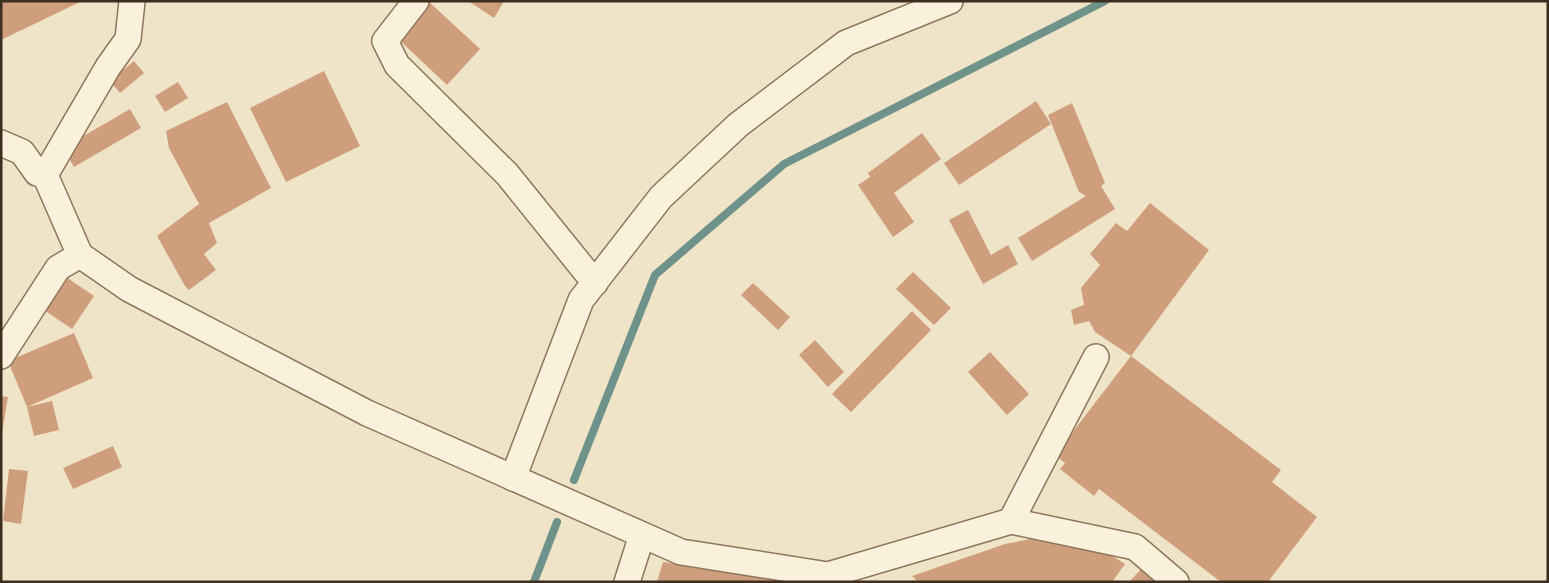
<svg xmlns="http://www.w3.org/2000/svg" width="1549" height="583" viewBox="0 0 1549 583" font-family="'Zilla Slab',serif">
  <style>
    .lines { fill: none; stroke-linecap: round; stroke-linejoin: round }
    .stream { stroke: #6f938a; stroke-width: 8 }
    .building { fill: #cf9f7d }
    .street-casing { stroke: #8d765c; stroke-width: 28 }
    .street { stroke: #faf1dc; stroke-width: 25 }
  </style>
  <rect width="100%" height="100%" fill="#f0e4c8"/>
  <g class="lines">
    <g class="stream">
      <polyline points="574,480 655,275 784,164 1105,1"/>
      <polyline points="534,582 557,522"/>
    </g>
  </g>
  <g class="building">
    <polygon points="1,1 82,1 1,40"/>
    <polygon points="428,1 480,49 447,85 396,37"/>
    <polygon points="468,1 504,1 494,18"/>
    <polygon points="134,61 144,73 120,93 110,81"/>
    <polygon points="324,71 360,146 286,182 250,108"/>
    <polygon points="178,82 188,98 165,112 155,96"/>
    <polygon points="1036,101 1051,124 959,185 944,163"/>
    <polygon points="227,102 271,188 209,223 217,243 204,254 216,270 189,290 185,286 157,236 199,204 169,148 166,131"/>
    <polygon points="1072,103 1105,183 1101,186 1115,209 1032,261 1018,238 1086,196 1079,192 1048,115"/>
    <polygon points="130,109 141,128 74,167 63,148"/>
    <polygon points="922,133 941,159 894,193 914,222 893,237 858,185 870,177 868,173"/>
    <polygon points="1150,203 1209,250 1131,356 1281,470 1272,482 1317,517 1268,582 1221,582 1099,489 1094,496 1060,469 1065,463 1055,455 1131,356 1095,332 1089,321 1074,325 1071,310 1084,305 1081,288 1100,265 1090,254 1116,223 1127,231"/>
    <polygon points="968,210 991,255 1008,245 1018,264 983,284 949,220"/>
    <polygon points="913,272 951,308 934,325 896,289"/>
    <polygon points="66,277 94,296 72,329 44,310"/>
    <polygon points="753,283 790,317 778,330 741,295"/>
    <polygon points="912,311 931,330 851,412 832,394"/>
    <polygon points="74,333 93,378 27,407 52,401 59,430 34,436 27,407 8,361"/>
    <polygon points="815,340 844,372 828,387 799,355"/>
    <polygon points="990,352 1029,394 1007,415 968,372"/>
    <polygon points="1,396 8,397 2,433 1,433"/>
    <polygon points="113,446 122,467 73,489 63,468"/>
    <polygon points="9,469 28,471 21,524 3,521"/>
    <polygon points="1050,535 1085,539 1125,564 1112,582 918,582 912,576 1005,544"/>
    <polygon points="663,562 791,581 791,582 657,582"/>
    <polygon points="1142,568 1159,582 1129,582"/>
  </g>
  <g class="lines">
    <g class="street-casing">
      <g id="street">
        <polyline points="416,1 385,41 397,65 507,174 595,283"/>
        <polyline points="1,143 22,152 37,173 45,175 80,255 129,289 367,413 681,552 828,575 1011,521 1135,547 1176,582"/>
        <polyline points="45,175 108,67 128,39 132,1"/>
        <polyline points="1,356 58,268 80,255"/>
        <polyline points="513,478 581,300 661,197 738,125 846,43 950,1"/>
        <polyline points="1011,521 1096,357"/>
        <polyline points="627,582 642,535"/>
      </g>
    </g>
    <use href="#street" class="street"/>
  </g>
  <rect width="1549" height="583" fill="none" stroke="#3d2e20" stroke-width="5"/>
</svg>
